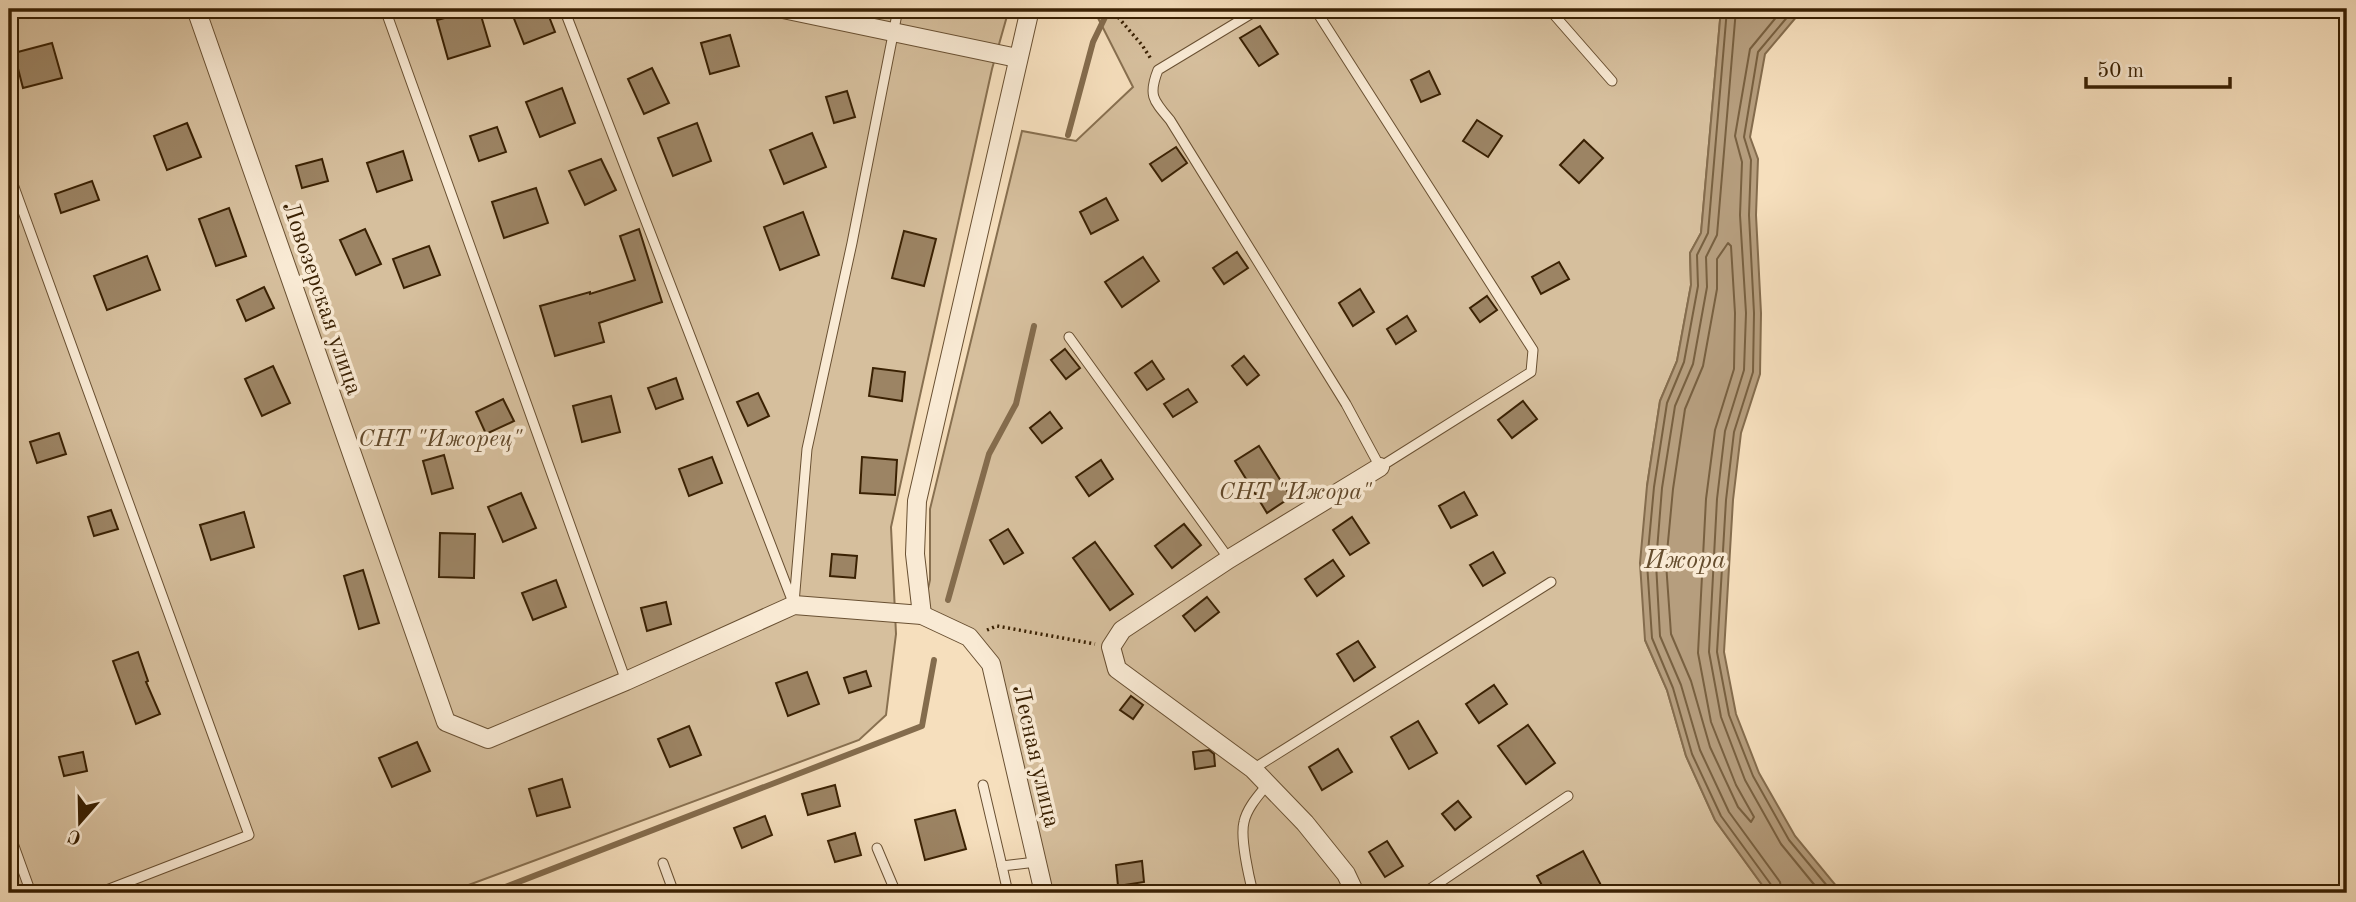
<svg xmlns="http://www.w3.org/2000/svg" width="2356" height="902" viewBox="0 0 2356 902" font-family="'Old Standard TT',serif">
  <style>
    .green { fill: #d6bf9d; stroke: #887050; stroke-width: 2 }
    .water { fill: #b69e7e; stroke: #846c4d; stroke-width: 2 }
    .lines { fill: none; stroke-linecap: round; stroke-linejoin: round }
    .shore { stroke: #786040; stroke-width: 2 }
    .stream { stroke: #846c4d; stroke-width: 6 }
    .building { fill: #9c8464; stroke: #3a2103; stroke-width: 2 }
    .lane-casing { stroke: #695032; stroke-width: 11 }
    .street-casing { stroke: #695032; stroke-width: 20 }
    .path { stroke: #3a2103; stroke-width: 3.5; stroke-dasharray: 2 3.5; stroke-linecap: butt }
    .lane { stroke: #f9ead4; stroke-width: 9 }
    .street { stroke: #f9ead4; stroke-width: 18 }
    .labels { text-anchor: middle; stroke-width: 7; stroke-linejoin: round; paint-order: stroke }
    .street-label { font-size: 24px; fill: #3a2103; stroke: #f9ead4 }
    .park-label { font-size: 24px; font-style: italic; fill: #61482a; stroke: #f9ead4 }
    .water-label { font-size: 26px; font-style: italic; fill: #654d2e; stroke: #f9ead4 }
  </style>
  <rect width="100%" height="100%" fill="#f6dfbd"/>
  <filter id="stains"><feTurbulence type="fractalNoise" baseFrequency=".00286" numOctaves="4"/><feColorMatrix values="0 0 0 0 .2 0 0 0 0 .09 0 0 0 0 .02 0 0 0 .5 -.17"/></filter>
  <radialGradient id="worn" r=".72"><stop offset=".6" stop-color="#630" stop-opacity="0"/><stop offset="1" stop-color="#630" stop-opacity=".3"/></radialGradient>
  <g class="green">
    <polygon points="9,9 1009,9 992,69 891,527 896,634 886,715 859,740 447,893 9,893"/>
    <polygon points="1102,9 1721,9 1701,233 1690,253 1691,285 1677,361 1660,401 1647,486 1645,640 1667,690 1686,756 1715,820 1768,893 1044,893 991,664 969,637 922,615 930,580 930,509 1022,131 1076,141 1133,87 1097,16"/>
  </g>
  <polygon class="water" points="1721,9 1803,9 1765,54 1750,137 1758,159 1756,215 1761,313 1760,374 1741,433 1733,500 1724,652 1736,714 1759,773 1795,836 1842,893 1768,893 1715,820 1686,756 1667,690 1645,640 1640,563 1647,486 1660,401 1677,361 1691,285 1690,253 1701,233"/>
  <g class="lines">
    <g class="shore">
      <polyline points="1727,9 1708,233 1697,255 1698,286 1684,362 1667,403 1654,487 1647,563 1652,638 1673,688 1692,754 1721,816 1772,886 1774,893"/>
      <polyline points="1736,9 1717,235 1706,257 1707,287 1693,364 1675,406 1662,488 1656,563 1660,636 1681,685 1700,750 1729,812 1780,882 1782,893"/>
      <polyline points="1783,9 1750,49 1735,136 1742,162 1740,215 1746,313 1744,370 1725,431 1717,499 1709,652 1721,717 1745,780 1781,844 1821,893"/>
      <polyline points="1794,9 1758,52 1744,137 1751,160 1749,215 1754,313 1753,372 1734,432 1726,500 1717,652 1729,715 1753,776 1789,840 1833,893"/>
      <polygon points="1728,243 1731,246 1735,313 1734,369 1715,430 1706,499 1698,653 1711,722 1736,785 1754,817 1751,822 1738,807 1710,747 1691,681 1671,634 1666,563 1673,489 1685,409 1703,366 1717,289 1717,259"/>
    </g>
    <g class="stream">
      <polyline points="1068,135 1093,42 1109,9"/>
      <polyline points="948,600 989,454 1016,404 1034,326"/>
      <polyline points="490,893 922,726 934,660"/>
    </g>
  </g>
  <g class="building">
    <polygon points="479,9 490,46 448,59 437,20"/>
    <polygon points="532,9 546,9 555,32 524,44 513,16"/>
    <polygon points="1260,26 1278,54 1259,66 1240,38"/>
    <polygon points="730,35 739,66 710,74 701,43"/>
    <polygon points="52,43 62,78 23,88 14,53"/>
    <polygon points="652,68 669,103 644,114 628,79"/>
    <polygon points="1429,71 1440,94 1421,102 1411,80"/>
    <polygon points="562,88 575,123 540,137 526,102"/>
    <polygon points="847,91 855,117 834,123 826,97"/>
    <polygon points="1477,120 1502,136 1488,157 1463,141"/>
    <polygon points="187,123 201,157 167,170 154,136"/>
    <polygon points="697,123 711,161 673,176 658,138"/>
    <polygon points="497,127 506,152 479,161 470,136"/>
    <polygon points="812,133 826,167 784,184 770,150"/>
    <polygon points="1584,140 1603,158 1579,183 1560,165"/>
    <polygon points="1176,147 1187,163 1162,181 1150,164"/>
    <polygon points="403,151 412,180 377,192 367,163"/>
    <polygon points="322,159 328,181 302,188 296,166"/>
    <polygon points="601,159 616,190 585,205 569,171"/>
    <polygon points="92,181 99,200 61,213 55,194"/>
    <polygon points="536,188 548,223 504,238 492,202"/>
    <polygon points="1106,198 1118,220 1091,234 1080,212"/>
    <polygon points="229,208 246,256 216,266 199,219"/>
    <polygon points="803,212 819,255 780,270 764,227"/>
    <polygon points="365,229 381,264 356,275 340,240"/>
    <polygon points="639,229 662,302 599,323 604,342 555,356 540,306 590,292 590,294 635,280 620,236"/>
    <polygon points="904,231 936,239 924,286 892,278"/>
    <polygon points="429,246 440,275 404,288 393,259"/>
    <polygon points="1237,252 1248,268 1224,284 1213,268"/>
    <polygon points="147,256 160,290 107,310 94,276"/>
    <polygon points="1143,257 1159,281 1122,307 1105,282"/>
    <polygon points="1559,262 1569,279 1541,294 1532,277"/>
    <polygon points="264,287 274,308 246,321 237,300"/>
    <polygon points="1360,289 1374,312 1353,326 1339,303"/>
    <polygon points="1487,296 1497,310 1480,322 1470,308"/>
    <polygon points="1407,316 1416,331 1396,344 1387,329"/>
    <polygon points="1065,349 1080,368 1066,379 1051,360"/>
    <polygon points="1244,356 1259,375 1247,385 1232,366"/>
    <polygon points="1152,361 1164,379 1147,390 1135,373"/>
    <polygon points="273,366 290,403 262,416 245,379"/>
    <polygon points="873,368 905,372 902,401 869,396"/>
    <polygon points="676,378 683,399 656,409 648,388"/>
    <polygon points="1188,389 1197,402 1173,417 1164,404"/>
    <polygon points="758,393 769,416 748,426 737,402"/>
    <polygon points="611,396 620,432 582,442 573,406"/>
    <polygon points="503,399 514,421 486,434 476,412"/>
    <polygon points="1523,401 1537,419 1512,438 1498,420"/>
    <polygon points="1050,412 1062,428 1042,443 1030,428"/>
    <polygon points="59,433 66,454 37,463 30,442"/>
    <polygon points="1259,446 1291,497 1267,513 1235,461"/>
    <polygon points="444,455 453,488 432,494 423,461"/>
    <polygon points="712,457 722,483 689,496 679,469"/>
    <polygon points="862,457 897,460 895,495 860,493"/>
    <polygon points="1101,460 1113,479 1089,496 1076,477"/>
    <polygon points="1464,492 1477,515 1451,528 1439,506"/>
    <polygon points="521,493 536,528 503,542 488,507"/>
    <polygon points="111,510 118,529 94,536 88,517"/>
    <polygon points="244,512 254,547 211,560 200,525"/>
    <polygon points="1352,517 1369,543 1350,555 1333,530"/>
    <polygon points="1184,524 1201,545 1172,568 1155,546"/>
    <polygon points="1008,529 1023,553 1004,564 990,540"/>
    <polygon points="440,533 475,534 474,578 439,577"/>
    <polygon points="1095,542 1133,594 1110,610 1073,558"/>
    <polygon points="1493,552 1505,573 1483,586 1470,565"/>
    <polygon points="832,554 857,556 855,578 830,576"/>
    <polygon points="1333,560 1344,576 1317,596 1305,579"/>
    <polygon points="363,570 379,623 359,629 344,576"/>
    <polygon points="556,580 566,607 533,620 522,593"/>
    <polygon points="1207,597 1219,612 1195,631 1183,616"/>
    <polygon points="666,602 671,624 647,631 641,608"/>
    <polygon points="1358,641 1375,667 1354,681 1337,654"/>
    <polygon points="138,652 148,681 146,682 160,714 136,724 113,661"/>
    <polygon points="866,671 871,686 849,693 844,678"/>
    <polygon points="807,672 819,704 788,716 776,683"/>
    <polygon points="1494,685 1507,704 1479,723 1466,704"/>
    <polygon points="1131,696 1143,705 1133,719 1120,710"/>
    <polygon points="1418,721 1437,753 1409,769 1391,737"/>
    <polygon points="1528,725 1555,763 1526,784 1498,746"/>
    <polygon points="689,726 701,755 670,767 658,739"/>
    <polygon points="417,742 430,771 392,787 379,758"/>
    <polygon points="1338,749 1352,772 1322,790 1309,767"/>
    <polygon points="1209,750 1214,754 1215,766 1195,769 1193,752"/>
    <polygon points="83,752 87,771 64,776 59,757"/>
    <polygon points="562,779 570,807 537,816 529,789"/>
    <polygon points="835,785 840,806 808,815 802,794"/>
    <polygon points="1458,801 1471,817 1455,830 1442,814"/>
    <polygon points="955,810 966,849 925,860 915,820"/>
    <polygon points="765,816 772,835 742,848 734,828"/>
    <polygon points="855,833 861,855 835,862 828,841"/>
    <polygon points="1387,841 1403,866 1385,877 1369,852"/>
    <polygon points="1583,851 1603,889 1595,893 1546,893 1537,876"/>
    <polygon points="1142,861 1144,882 1118,886 1116,865"/>
  </g>
  <g class="lines">
    <g class="lane-casing">
      <g id="lane">
        <polyline points="385,9 626,681"/>
        <polyline points="564,9 794,605"/>
        <path d="M1259,9L1158,70C1148,95 1153,100 1170,120L1346,404L1380,467L1531,372L1533,350L1315,9"/>
        <polyline points="1549,9 1612,81"/>
        <polyline points="9,173 249,835 99,893"/>
        <polyline points="1069,337 1229,559"/>
        <polyline points="794,603 807,449 852,243 898,9"/>
        <polyline points="1253,769 1551,582"/>
        <polyline points="983,785 1002,866"/>
        <polyline points="9,832 31,893"/>
        <polyline points="877,848 896,893"/>
        <polyline points="663,863 674,893"/>
        <polyline points="1008,893 1002,866 1036,862"/>
        <path d="M1253,893C1249,877 1240,837 1244,822C1247,808 1258,796 1267,785"/>
        <polyline points="1424,893 1568,796"/>
      </g>
    </g>
    <g class="street-casing">
      <g id="street">
        <polyline points="196,9 446,722 488,739 626,681 794,605 922,615 969,637 991,664 1044,893"/>
        <polyline points="783,9 1017,58"/>
        <polyline points="922,615 915,554 917,501 1030,9"/>
        <polyline points="1355,893 1346,874 1305,823 1253,769 1117,669 1111,647 1122,630 1229,559 1380,467"/>
      </g>
    </g>
    <g class="path">
      <polyline points="1111,9 1142,45 1151,59"/>
      <polyline points="987,630 997,626 1095,644"/>
    </g>
    <use href="#lane" class="lane"/>
    <use href="#street" class="street"/>
  </g>
  <g class="labels">
    <g class="street-label">
      <text transform="translate(323 298) rotate(71)" y="8">Ловозерская улица</text>
      <text transform="translate(1037 756) rotate(77)" y="8">Лесная улица</text>
    </g>
    <g class="park-label">
      <text x="440" y="446">СНТ "Ижорец"</text>
      <text x="1295" y="499">СНТ "Ижора"</text>
    </g>
    <g class="water-label">
      <text x="1685" y="568">Ижора</text>
    </g>
  </g>
  <rect width="2356" height="902" fill="none" stroke="#f6dfbd" stroke-width="35"/>
  <rect x="10" y="10" width="2335" height="881" fill="none" stroke="#3a2103" stroke-width="3.5"/>
  <rect x="18" y="18" width="2321" height="867" fill="none" stroke="#3a2103" stroke-width="2"/>
  <g transform="translate(80 822) rotate(200)" stroke="#f9ead4" stroke-width="5" paint-order="stroke">
  <path d="M0-5L12 26L0 18L-12 26Z" fill="#3a2103"/>
  <text y="-10" font-size="19" font-weight="bold" text-anchor="middle" fill="#3a2103">С</text>
  </g>
  <path d="M2086 77v10h144v-10" fill="none" stroke="#3a2103" stroke-width="3.5"/>
  <text x="2097" y="77" font-size="21" fill="#3a2103" stroke="#f9ead4" stroke-width="5" paint-order="stroke">50 m</text>
  <rect width="100%" height="100%" filter="url(#stains)"/>
  <rect width="100%" height="100%" fill="url(#worn)"/>
</svg>
